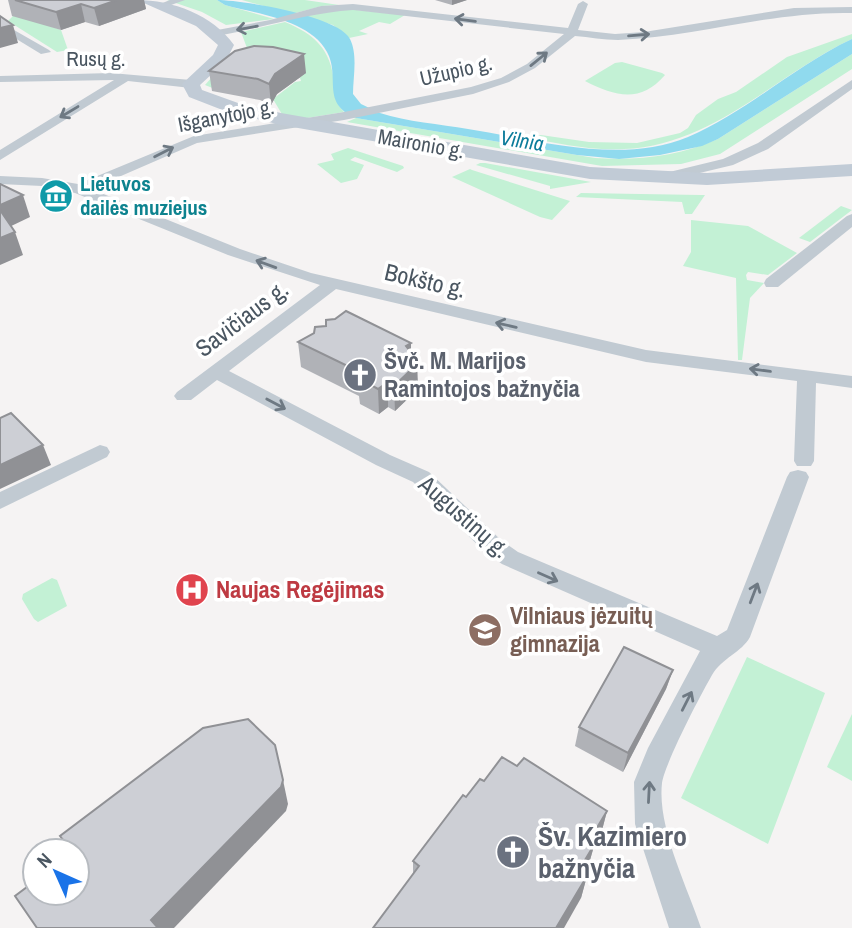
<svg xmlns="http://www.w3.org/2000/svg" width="852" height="928" viewBox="0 0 852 928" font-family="'Archivo Narrow',sans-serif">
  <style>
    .green { fill: #c3f1d5 }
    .water { fill: #90daee }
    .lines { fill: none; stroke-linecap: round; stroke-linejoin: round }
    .street { fill: #c1cad2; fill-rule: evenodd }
    .secondary { fill: #c1cbd6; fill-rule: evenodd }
    .wall { fill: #b0b2b7 }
    .shaded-wall { fill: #909195 }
    .building { fill: #cdcfd5; stroke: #909195; stroke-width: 2 }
    .oneway { stroke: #6e7983 }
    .labels { text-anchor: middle; stroke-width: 7; stroke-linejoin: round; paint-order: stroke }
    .far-street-label { font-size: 21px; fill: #4a5661; stroke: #fff }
    .far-water-label { font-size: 21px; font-style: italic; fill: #0c7c9b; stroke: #fff }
    .far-culture-label { font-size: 21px; font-weight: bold; fill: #0d838f; stroke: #fff; text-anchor: start }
    .street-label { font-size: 24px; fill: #4a5661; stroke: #fff }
    .worship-label { font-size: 24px; font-weight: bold; fill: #5b616d; stroke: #fff; text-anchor: start }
    .health-label { font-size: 24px; font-weight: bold; fill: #be3a42; stroke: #fff; text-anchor: start }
    .education-label { font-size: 24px; font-weight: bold; fill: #785e54; stroke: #fff; text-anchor: start }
    .near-worship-label { font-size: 28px; font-weight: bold; fill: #5b616d; stroke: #fff; text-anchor: start }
  </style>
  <rect width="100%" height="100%" fill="#f5f3f3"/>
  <g class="green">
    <polygon points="167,0 217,0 225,5 274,19 226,25 202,12"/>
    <polygon points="242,0 305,0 339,5 322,6 292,14"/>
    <polygon points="347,9 405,15 390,24 379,22 359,31 368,34 349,38 333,25 302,16"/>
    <polygon points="15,14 61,30 68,50 57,52 8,21"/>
    <path d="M285,22C314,34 331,49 334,82C335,94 335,103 344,112L301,119L283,116L273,99L295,82L301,81L300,78L215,89L205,85L220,68L231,65L247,48L241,32Z"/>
    <path d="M852,34V39C775,75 714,145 624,149C590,151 557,143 524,137L541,135L589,142L637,143L680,133L688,128L696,115L718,99L736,92L787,57Z"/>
    <path d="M852,54V69L720,154L681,164L602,166L347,122L356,118L595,158C637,161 679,156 718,139Z"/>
    <path d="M622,62L662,73L665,75C641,103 616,97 585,81L615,63Z"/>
    <polygon points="348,148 403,166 404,168 397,172 355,157 350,160 364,165 357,179 341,183 317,164 334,160 331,154"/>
    <polygon points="480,163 485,163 591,182 550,189 550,186 476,165"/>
    <polygon points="470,169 472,170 570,201 552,220 540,217 452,177"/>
    <polygon points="581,193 701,195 705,195 692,214 685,214 682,202 576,197"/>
    <polygon points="841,206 852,210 810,242 799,238"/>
    <polygon points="691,220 748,226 797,253 768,275 748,272 746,275 747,280 764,283 750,298 742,360 738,360 736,278 683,266 691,252"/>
    <polygon points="52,578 57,580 67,606 38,622 34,619 22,599 23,594"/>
    <polygon points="747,657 825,693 768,844 681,798"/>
    <polygon points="852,714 852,781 827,767"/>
  </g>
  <path class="water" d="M217,0C242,0 339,16 350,39C358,55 353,77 353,94L361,104L380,113C407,122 440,124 468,129C538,140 620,165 688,137C747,112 794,66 852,39V54L718,139L702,146L660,155L619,159L577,155L356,118C320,103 341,78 327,52C310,20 257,14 225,5Z"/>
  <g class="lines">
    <g class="street">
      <polygon points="170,0 185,0 160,9 155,6"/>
      <path d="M583,1L588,4L578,30L615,34L644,32L794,8L852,7V13C772,11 697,37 618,40C604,40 589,37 575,36L535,68L509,82L473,94L344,120L197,143L91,189L240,249L311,273L646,350L852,376V388L816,383L814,461L811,466H797L794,461L797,381L646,362L336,289L229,371L390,455L429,472L501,540L518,552L717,636L727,630L787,477L790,472L798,470L806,472L809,477L750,637C742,652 722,658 712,675C701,694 665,763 662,783C657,827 687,886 701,928H669L635,824L634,782L648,748L700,651L502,564L485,552L413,482L376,465L217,380L191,400H177L174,396L177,392L320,285L228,255L75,193L42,186L0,184V176L42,178L78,184L194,136L344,112L471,87L501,78L527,64L564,34L353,10C307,13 262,28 216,36L211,33L212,31L270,20L321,6L353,4L568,28L578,4Z"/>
      <polygon points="0,22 49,50 51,52 41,54 0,29"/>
      <polygon points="111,73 191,80 197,84 191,88 128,81 0,160 0,150 114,80 0,82 0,76"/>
      <polygon points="852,80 852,89 768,149 733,165 662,182 655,178 657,175 723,159 758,143"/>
      <polygon points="852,214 852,227 778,287 766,287 764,283 766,279 847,216"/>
      <polygon points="100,445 107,447 110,452 107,457 0,509 0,492"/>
    </g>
    <path class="secondary" d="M137,0C172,0 213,15 234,45L226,61L200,85L202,90L238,103L281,113L590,167L707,173L852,164V176L707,185L590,179L281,125L225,111L189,97L182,84L213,55L218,45L196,26Z"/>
  </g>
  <g class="wall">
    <polygon points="8,0 144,0 146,9 99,26 85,22 61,30 12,16"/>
    <polygon points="435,0 467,0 452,5"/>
    <polygon points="209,71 306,73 277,94 271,105 260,100 212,91"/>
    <polygon points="326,326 411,352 418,386 416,391 395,411 388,407 379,414 360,404 359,396 301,367 298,342"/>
    <polygon points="673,670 666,689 623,772 575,746 579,727"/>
    <polygon points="517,766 607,811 601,834 594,846 588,867 584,874 587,876 581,898 413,873 413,861 466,797 484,781"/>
  </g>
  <g class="shaded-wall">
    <polygon points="117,0 144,0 146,9 99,26 94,8"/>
    <polygon points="452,0 467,0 452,5"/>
    <polygon points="81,4 85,22 61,30 56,12"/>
    <polygon points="13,25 18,43 0,48 0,28"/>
    <polygon points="304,54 306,73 277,94 271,105 269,84 275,74"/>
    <polygon points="23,195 30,217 5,229 0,214 0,205"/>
    <polygon points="15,232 23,255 0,265 0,238"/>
    <polygon points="411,343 411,368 406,346"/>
    <polygon points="417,360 418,386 416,391 395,411 394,386"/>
    <polygon points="388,382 388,407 379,414 378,389"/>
    <polygon points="43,445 51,465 0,489 0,465"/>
    <polygon points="673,670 666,689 623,772 628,753"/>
    <polygon points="283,780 288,804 286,811 174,928 155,928 151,920"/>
    <polygon points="607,811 601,834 594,846 588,867 573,892 579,870 589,841"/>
    <polygon points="587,876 581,898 564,928 556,928"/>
  </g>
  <g class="building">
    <polygon points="15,0 117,0 94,8 81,4 56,12"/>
    <polygon points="0,16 13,25 0,28"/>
    <polygon points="254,46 273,47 304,54 275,74 269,84 258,79 209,71 235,51"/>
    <polygon points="0,184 23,195 0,205"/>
    <polygon points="0,210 15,232 0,238"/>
    <polygon points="346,311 411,343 406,346 417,360 415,366 394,386 388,382 378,389 358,378 364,374 298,342 314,333 315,327 326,326 326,320 335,319"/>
    <polygon points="11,413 43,445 0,465 0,418"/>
    <polygon points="624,647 673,670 628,753 579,727"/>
    <polygon points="248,719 275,745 283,780 281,787 151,920 158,928 37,928 15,896 35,881 35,893 77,893 77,851 72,851 60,836 203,728"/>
    <polygon points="502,757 517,766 524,758 607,811 589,841 594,845 579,870 587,876 556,928 373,928 419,866 413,861 463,795 466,797 480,779 484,781"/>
  </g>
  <defs><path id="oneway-shaft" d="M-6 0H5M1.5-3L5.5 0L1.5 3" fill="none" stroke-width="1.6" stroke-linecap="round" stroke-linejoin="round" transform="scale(1.75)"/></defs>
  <g class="oneway">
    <use href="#oneway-shaft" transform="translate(465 20) rotate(-173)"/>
    <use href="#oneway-shaft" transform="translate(247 28) rotate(170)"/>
    <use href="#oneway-shaft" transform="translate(639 35) rotate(-5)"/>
    <use href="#oneway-shaft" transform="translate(539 59) rotate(-39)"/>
    <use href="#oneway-shaft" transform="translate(69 112) rotate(149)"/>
    <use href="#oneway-shaft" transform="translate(164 152) rotate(-27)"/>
    <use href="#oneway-shaft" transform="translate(266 264) rotate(-160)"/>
    <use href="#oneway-shaft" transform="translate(506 325) rotate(-167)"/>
    <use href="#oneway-shaft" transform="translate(760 370) rotate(-172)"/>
    <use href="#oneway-shaft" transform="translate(276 404) rotate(28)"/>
    <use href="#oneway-shaft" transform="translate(548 577) rotate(24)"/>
    <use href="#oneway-shaft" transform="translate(754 593) rotate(-69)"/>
    <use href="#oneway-shaft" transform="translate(687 701) rotate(-63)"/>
    <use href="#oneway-shaft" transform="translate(649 792) rotate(-87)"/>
  </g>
  <defs>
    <g id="museum-disc" transform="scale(1.75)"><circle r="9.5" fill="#0f9aa8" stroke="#fff"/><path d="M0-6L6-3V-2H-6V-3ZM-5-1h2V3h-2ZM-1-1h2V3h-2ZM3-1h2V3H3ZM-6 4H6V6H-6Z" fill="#fff"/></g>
    <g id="church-disc" transform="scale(1.75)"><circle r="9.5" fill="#6b7280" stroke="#fff"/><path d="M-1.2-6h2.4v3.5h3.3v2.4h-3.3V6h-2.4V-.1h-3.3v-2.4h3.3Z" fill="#fff"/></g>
    <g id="hospital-disc" transform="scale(1.75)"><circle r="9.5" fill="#e0444e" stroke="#fff"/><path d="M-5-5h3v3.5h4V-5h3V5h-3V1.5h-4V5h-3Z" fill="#fff"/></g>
    <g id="school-disc" transform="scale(1.75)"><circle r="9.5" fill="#8d6e63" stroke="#fff"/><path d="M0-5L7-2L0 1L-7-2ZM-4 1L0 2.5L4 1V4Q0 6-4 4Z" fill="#fff"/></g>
  </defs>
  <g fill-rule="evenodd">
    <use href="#museum-disc" x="56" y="196"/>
    <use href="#church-disc" x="360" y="375"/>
    <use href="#hospital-disc" x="192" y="590"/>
    <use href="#school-disc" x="485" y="630"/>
    <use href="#church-disc" x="513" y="852"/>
  </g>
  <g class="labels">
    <g class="far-street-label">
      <text x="96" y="66">Rusų g.</text>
      <text transform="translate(456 71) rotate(-13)" y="7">Užupio g.</text>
      <text transform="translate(226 116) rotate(-11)" y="7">Išganytojo g.</text>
      <text transform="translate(421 144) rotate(10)" y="7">Maironio g.</text>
    </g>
    <g class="far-water-label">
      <text transform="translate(522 141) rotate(9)" y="7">Vilnia</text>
    </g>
    <g class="far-culture-label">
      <text x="80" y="191">Lietuvos<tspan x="80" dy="24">dailės muziejus</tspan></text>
    </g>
    <g class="street-label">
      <text transform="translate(425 281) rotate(13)" y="8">Bokšto g.</text>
      <text transform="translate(242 319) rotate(-37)" y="8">Savičiaus g.</text>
      <text transform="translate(464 517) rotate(41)" y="8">Augustinų g.</text>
    </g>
    <g class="worship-label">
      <text x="384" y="369">Švč. M. Marijos<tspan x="384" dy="28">Ramintojos bažnyčia</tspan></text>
    </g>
    <g class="health-label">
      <text x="216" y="598">Naujas Regėjimas</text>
    </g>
    <g class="education-label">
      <text x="510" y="624">Vilniaus jėzuitų<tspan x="510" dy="28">gimnazija</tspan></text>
    </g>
    <g class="near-worship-label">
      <text x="538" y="846">Šv. Kazimiero<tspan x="538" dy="32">bažnyčia</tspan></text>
    </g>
  </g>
  <g transform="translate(56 872) rotate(315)"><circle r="33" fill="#ffffff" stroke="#b7bbc0" stroke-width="2"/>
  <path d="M0-5L12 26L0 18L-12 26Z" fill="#1a73e8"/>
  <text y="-10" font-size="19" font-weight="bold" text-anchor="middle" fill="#4a5661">N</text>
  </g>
</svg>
